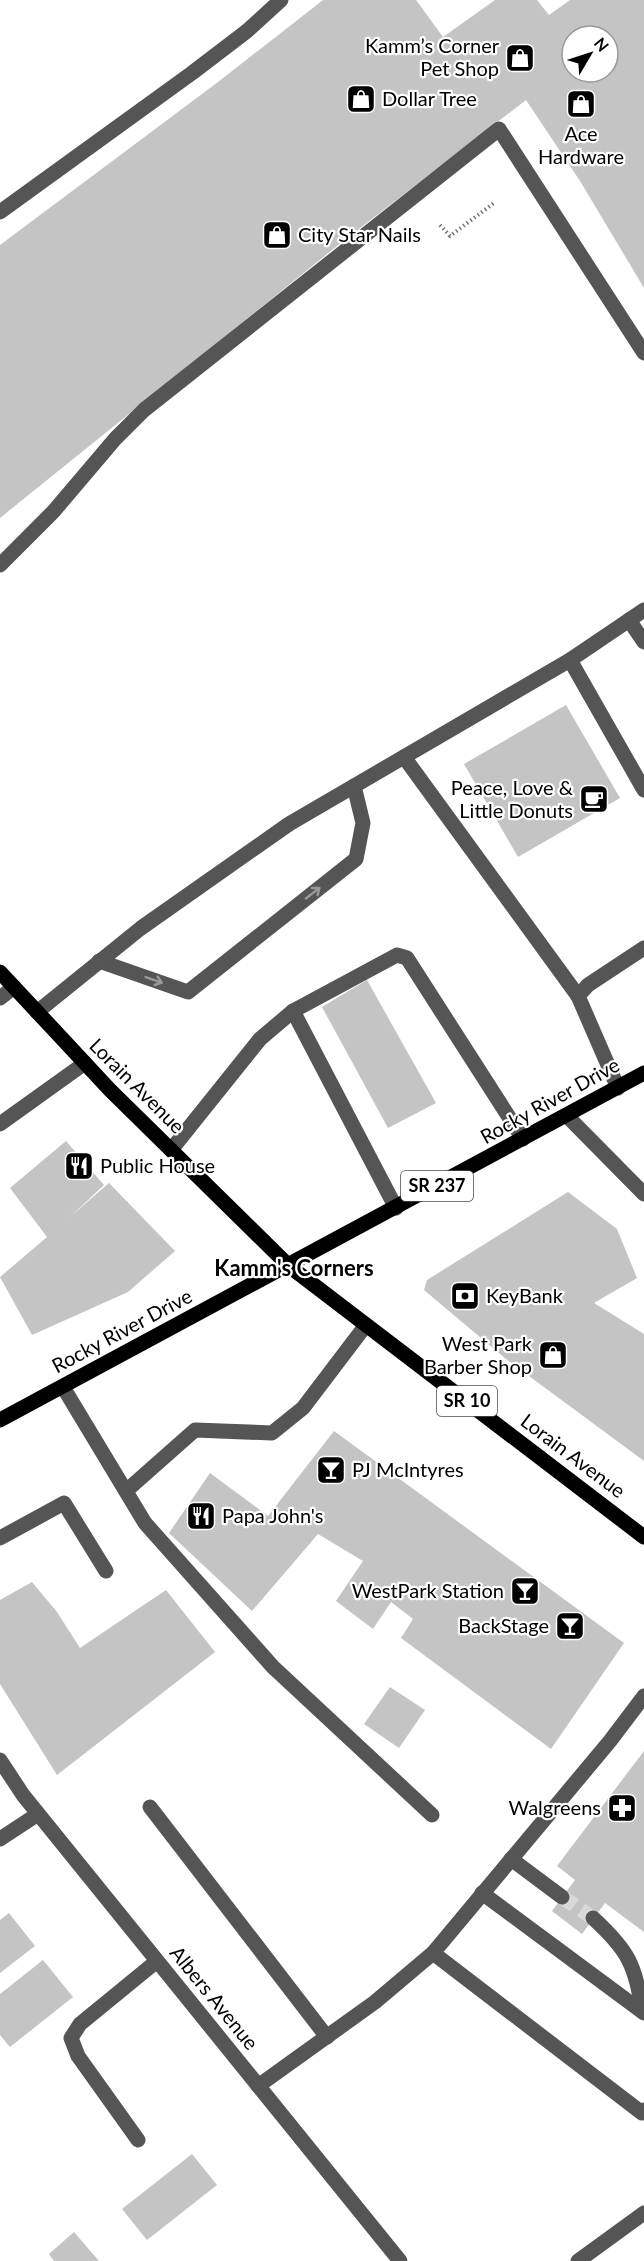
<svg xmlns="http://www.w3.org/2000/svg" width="644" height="2261" viewBox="0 0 644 2261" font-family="Lato,sans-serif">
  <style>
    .building { fill: #c4c4c4; fill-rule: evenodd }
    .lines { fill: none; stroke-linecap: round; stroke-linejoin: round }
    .minor-tunnel { stroke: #d9d9d9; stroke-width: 15; stroke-dasharray: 15 8; stroke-linecap: butt }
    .path { stroke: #777; stroke-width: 4; stroke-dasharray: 1.5 3; stroke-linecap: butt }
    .minor { stroke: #555; stroke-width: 15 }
    .major { stroke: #000; stroke-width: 15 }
    .oneway { stroke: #999 }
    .labels { text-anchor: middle; stroke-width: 4.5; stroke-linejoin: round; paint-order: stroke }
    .shield { fill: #fff; stroke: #4c4c4c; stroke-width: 1.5 }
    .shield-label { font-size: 18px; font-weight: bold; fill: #000 }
    .poi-label { font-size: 20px; fill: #000; stroke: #fff; text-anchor: end }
    .street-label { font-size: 20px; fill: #000; stroke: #fff }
    .quarter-label { font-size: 22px; font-weight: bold; fill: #000; stroke: #fff }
  </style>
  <rect width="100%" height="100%" fill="#fff"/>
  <g class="building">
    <path d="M323,0H416L443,37L495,0H537L549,15L570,0H644V288L580,181L526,100L342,242L0,518V245L218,82ZM572,36H608V72H572Z"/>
    <polygon points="566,705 620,798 518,857 464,764"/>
    <polygon points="367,980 436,1103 388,1128 322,1007"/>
    <polygon points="66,1141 104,1185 70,1217 109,1183 175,1251 128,1292 32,1335 0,1277 47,1237 10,1188"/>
    <polygon points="568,1192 617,1229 637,1278 594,1303 644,1334 644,1461 506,1359 424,1290 427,1280"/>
    <polygon points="334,1431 624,1643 551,1749 401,1638 413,1619 391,1602 373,1629 336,1601 363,1561 318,1534 252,1611 169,1533 210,1473 268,1516"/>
    <polygon points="32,1582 57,1612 80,1648 166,1590 215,1652 57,1775 0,1684 0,1600"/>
    <polygon points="390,1687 425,1710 399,1748 364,1724"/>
    <polygon points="644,1751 644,1932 605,1903 582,1934 552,1911 575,1880 557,1866"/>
    <polygon points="9,1913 35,1946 0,1973 0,1920"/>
    <polygon points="43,1960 73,1997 10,2047 0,2035 0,1994"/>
    <polygon points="192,2154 217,2185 147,2240 122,2209"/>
    <polygon points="74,2232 99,2261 54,2261 49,2254"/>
  </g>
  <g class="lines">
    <polyline class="minor-tunnel" points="562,1897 593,1918"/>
    <polyline class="path" points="440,225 450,236 494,203"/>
    <g class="minor">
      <polyline points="0,212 192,73 247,31 281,0"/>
      <polyline points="0,565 53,512 115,439 144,410 499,129 644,353"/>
      <polyline points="629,620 644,642"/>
      <polyline points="570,660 644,790"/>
      <polyline points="404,757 578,996"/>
      <polyline points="99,961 188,992 356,859 363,823 354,786"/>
      <polyline points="0,998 14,987"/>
      <polyline points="293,1011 396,1208"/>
      <polyline points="37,1012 141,928 289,824 570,660 644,610"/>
      <polyline points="618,1088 578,996 588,985 644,948"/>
      <polyline points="567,1116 644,1194"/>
      <polyline points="0,1124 85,1063"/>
      <polyline points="171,1150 260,1039 293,1011 397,955 407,958 523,1139"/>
      <polyline points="63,1387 145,1523 273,1667 432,1815"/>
      <polyline points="126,1491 195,1430 272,1433 303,1408 366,1325"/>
      <polyline points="0,1538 64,1503 106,1571"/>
      <polyline points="644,1696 610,1741 433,1953 642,2113 644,2110"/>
      <polyline points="0,1760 23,1795 400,2261"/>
      <polyline points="150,1807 327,2037"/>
      <polyline points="0,1839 38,1814"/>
      <polyline points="511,1859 562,1897"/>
      <polyline points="482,1893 644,2013"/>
      <path d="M593,1918C630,1952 634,1964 643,2012"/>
      <polyline points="258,2086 375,2002 433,1953"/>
      <polyline points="138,2140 78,2056 71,2038 80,2024 157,1961"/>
      <polyline points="578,2261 644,2213"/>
    </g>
    <g class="major">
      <polyline points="0,972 110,1090 289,1266 644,1537"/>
      <polyline points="0,1420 644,1073"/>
    </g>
  </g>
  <defs><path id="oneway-shaft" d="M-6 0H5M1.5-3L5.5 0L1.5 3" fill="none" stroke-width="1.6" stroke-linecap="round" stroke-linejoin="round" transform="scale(1.5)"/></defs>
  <g class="oneway">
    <use href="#oneway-shaft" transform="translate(313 893) rotate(-38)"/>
    <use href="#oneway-shaft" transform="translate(154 980) rotate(19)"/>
  </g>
  <defs>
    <g id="shop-square" transform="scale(1.5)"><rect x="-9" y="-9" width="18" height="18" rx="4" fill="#000" stroke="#fff"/><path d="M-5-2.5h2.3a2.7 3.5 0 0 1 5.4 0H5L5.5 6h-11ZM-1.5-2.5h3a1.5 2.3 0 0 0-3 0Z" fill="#fff"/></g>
    <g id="cafe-square" transform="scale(1.5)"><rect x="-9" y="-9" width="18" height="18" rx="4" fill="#000" stroke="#fff"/><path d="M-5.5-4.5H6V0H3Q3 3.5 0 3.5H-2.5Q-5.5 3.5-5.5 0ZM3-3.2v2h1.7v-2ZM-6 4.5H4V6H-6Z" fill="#fff"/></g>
    <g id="restaurant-square" transform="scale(1.5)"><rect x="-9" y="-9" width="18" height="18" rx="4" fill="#000" stroke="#fff"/><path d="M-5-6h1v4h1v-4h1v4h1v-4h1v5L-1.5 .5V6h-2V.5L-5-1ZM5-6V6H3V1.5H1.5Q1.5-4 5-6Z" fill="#fff"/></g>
    <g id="bank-square" transform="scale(1.5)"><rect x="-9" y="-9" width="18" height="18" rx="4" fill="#000" stroke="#fff"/><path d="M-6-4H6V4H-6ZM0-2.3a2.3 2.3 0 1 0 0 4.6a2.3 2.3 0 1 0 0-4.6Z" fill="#fff"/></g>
    <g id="bar-square" transform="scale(1.5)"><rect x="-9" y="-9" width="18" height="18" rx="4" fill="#000" stroke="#fff"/><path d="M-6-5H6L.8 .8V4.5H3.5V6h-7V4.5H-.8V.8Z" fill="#fff"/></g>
    <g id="pharmacy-square" transform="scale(1.5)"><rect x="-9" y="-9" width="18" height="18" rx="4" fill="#000" stroke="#fff"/><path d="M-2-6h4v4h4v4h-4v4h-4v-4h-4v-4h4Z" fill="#fff"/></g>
  </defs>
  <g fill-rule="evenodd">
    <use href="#shop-square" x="520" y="58"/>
    <use href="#shop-square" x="361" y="99"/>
    <use href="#shop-square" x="581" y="104"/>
    <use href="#shop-square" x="277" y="235"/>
    <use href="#cafe-square" x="594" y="799"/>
    <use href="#restaurant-square" x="79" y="1166"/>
    <use href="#bank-square" x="465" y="1296"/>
    <use href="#shop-square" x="553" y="1355"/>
    <use href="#bar-square" x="331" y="1470"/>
    <use href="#restaurant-square" x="201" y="1516"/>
    <use href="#bar-square" x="525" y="1591"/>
    <use href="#bar-square" x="570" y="1626"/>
    <use href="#pharmacy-square" x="622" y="1808"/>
  </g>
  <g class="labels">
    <g class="shield">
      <rect x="401" y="1171" width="72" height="30" rx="4.5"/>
      <rect x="437" y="1386" width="60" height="30" rx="4.5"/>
    </g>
    <g class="shield-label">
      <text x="437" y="1192">SR 237</text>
      <text x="467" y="1407">SR 10</text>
    </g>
    <g class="poi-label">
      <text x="499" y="53">Kamm’s Corner<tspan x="499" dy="23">Pet Shop</tspan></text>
      <text x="382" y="106" text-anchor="start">Dollar Tree</text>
      <text x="581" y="141" text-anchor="middle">Ace<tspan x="581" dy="23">Hardware</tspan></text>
      <text x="298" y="242" text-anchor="start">City Star Nails</text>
      <text x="573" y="795">Peace, Love &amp;<tspan x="573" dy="23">Little Donuts</tspan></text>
      <text x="100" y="1173" text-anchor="start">Public House</text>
      <text x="486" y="1303" text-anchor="start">KeyBank</text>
      <text x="532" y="1351">West Park<tspan x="532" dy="23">Barber Shop</tspan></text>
      <text x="352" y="1477" text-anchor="start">PJ McIntyres</text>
      <text x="222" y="1523" text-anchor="start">Papa John's</text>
      <text x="504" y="1598">WestPark Station</text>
      <text x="549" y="1633">BackStage</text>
      <text x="601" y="1815">Walgreens</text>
    </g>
    <g class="street-label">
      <text transform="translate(137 1086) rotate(45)" y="7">Lorain Avenue</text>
      <text transform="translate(550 1101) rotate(-29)" y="7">Rocky River Drive</text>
      <text transform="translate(122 1331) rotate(-28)" y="7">Rocky River Drive</text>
      <text transform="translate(573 1456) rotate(37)" y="7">Lorain Avenue</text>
      <text transform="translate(214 1998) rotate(51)" y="7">Albers Avenue</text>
    </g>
    <g class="quarter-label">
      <text x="294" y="1276">Kamm's Corners</text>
    </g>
  </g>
  <g transform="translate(590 54) rotate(51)"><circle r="28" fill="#ffffff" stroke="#999999" stroke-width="1.5"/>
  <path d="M0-4.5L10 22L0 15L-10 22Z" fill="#000000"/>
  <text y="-9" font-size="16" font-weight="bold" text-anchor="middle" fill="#000000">N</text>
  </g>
</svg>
